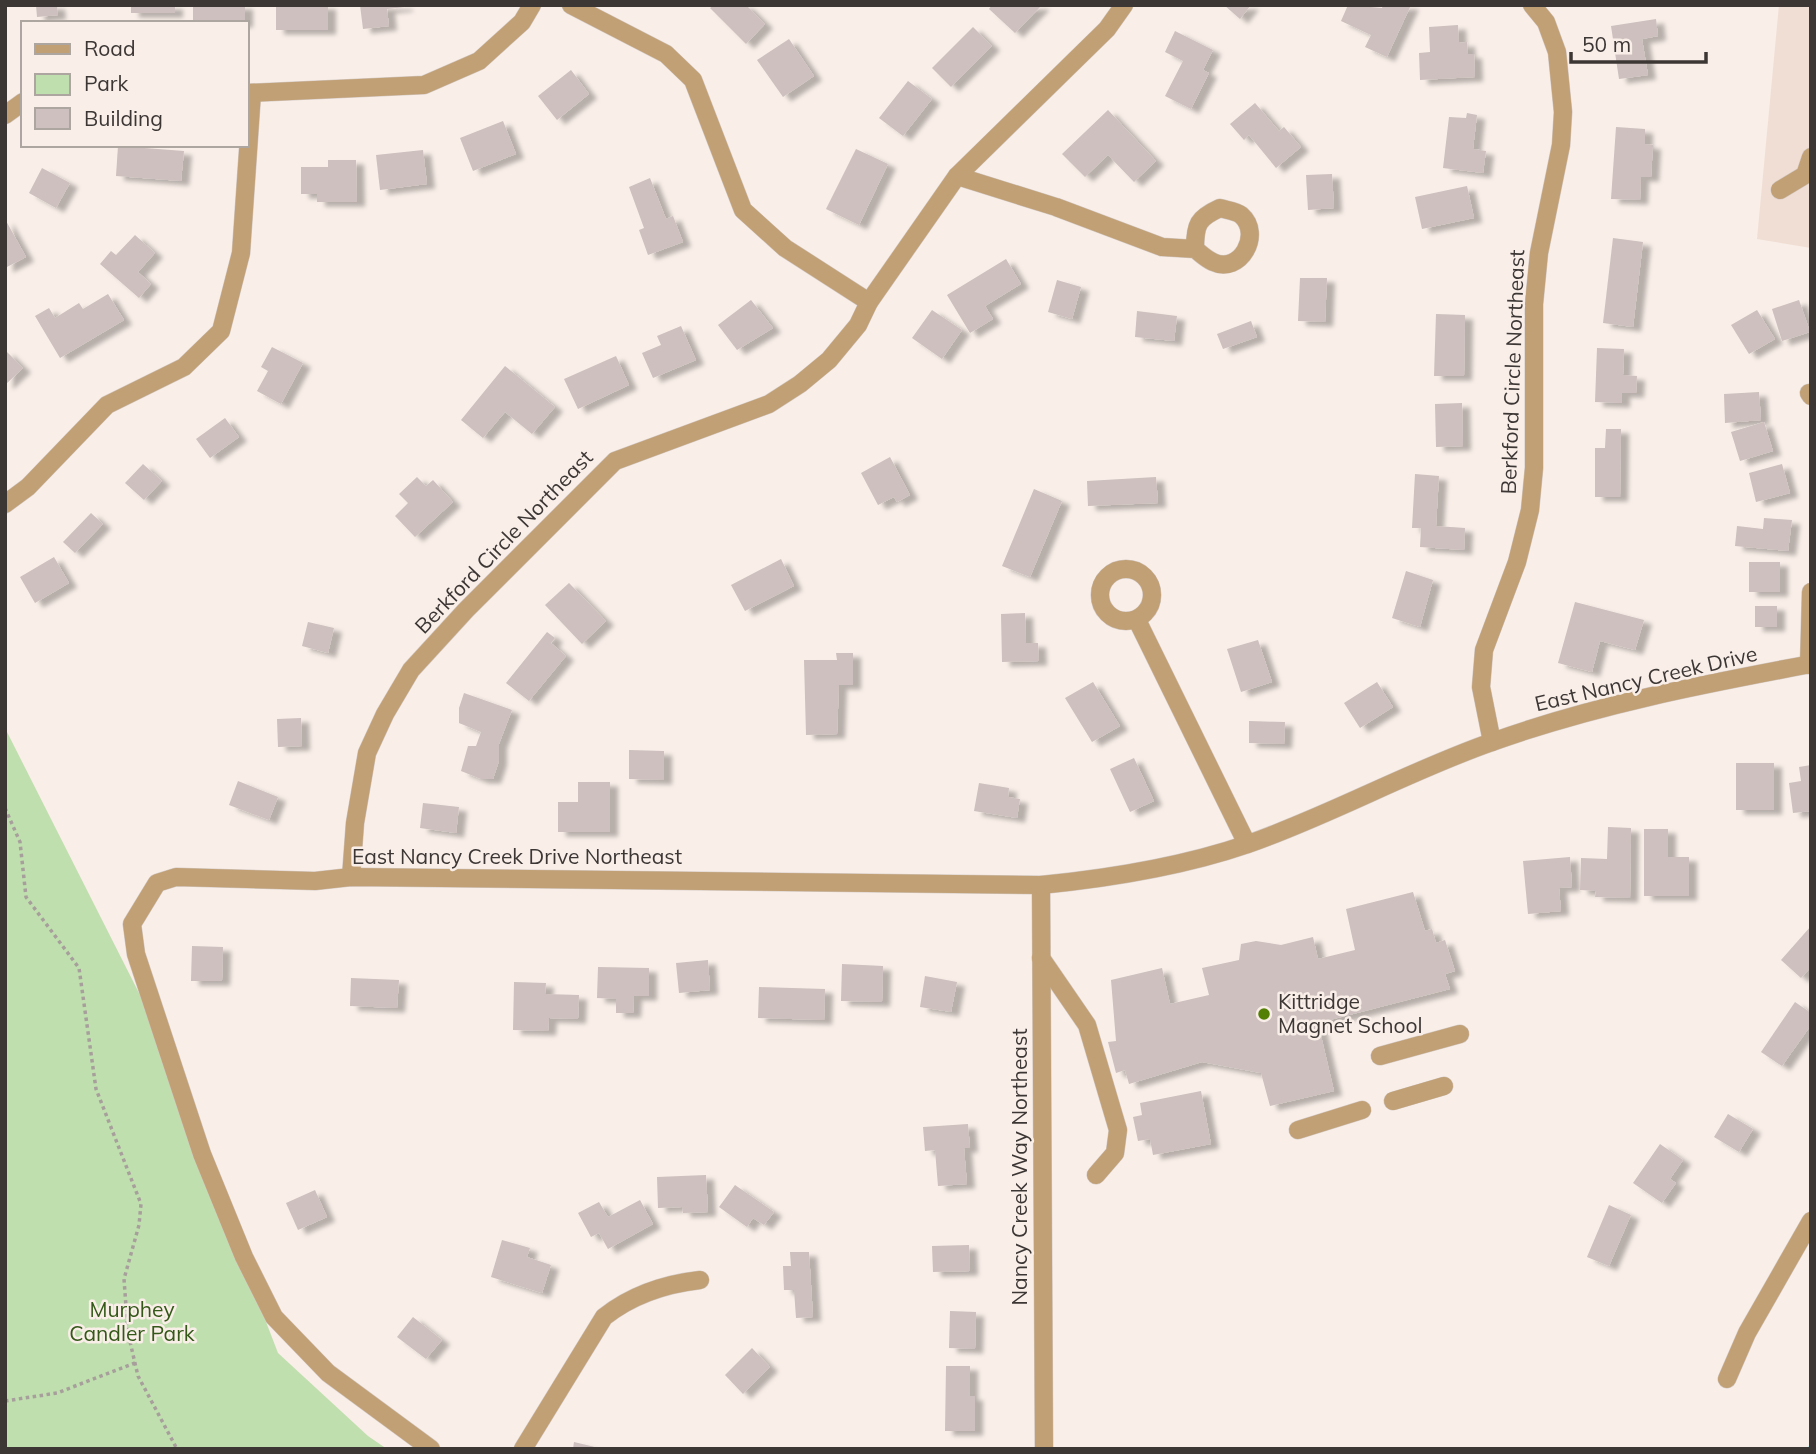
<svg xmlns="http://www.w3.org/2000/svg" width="1816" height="1454" viewBox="0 0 1816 1454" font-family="Mulish,sans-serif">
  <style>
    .built { fill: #f0ded4 }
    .green { fill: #c0dfaf }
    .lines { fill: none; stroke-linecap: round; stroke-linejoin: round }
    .stream { stroke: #84ebeb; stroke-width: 5 }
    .building { fill: #cdc0be; filter: url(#shadow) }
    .minor-casing { stroke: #d3c9c4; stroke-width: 19 }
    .path { stroke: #a79f9b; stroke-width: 3.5; stroke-dasharray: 3.5 3.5; stroke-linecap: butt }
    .minor { stroke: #c1a075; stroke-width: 18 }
    .poi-dot { fill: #537f05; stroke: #f9eee8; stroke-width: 2.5 }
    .labels { text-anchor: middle; stroke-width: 5; stroke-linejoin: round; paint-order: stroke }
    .street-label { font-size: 21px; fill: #3c3735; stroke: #f9eee8 }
    .poi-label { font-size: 21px; fill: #3c3735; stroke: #f9eee8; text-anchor: start }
    .park-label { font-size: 21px; fill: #335818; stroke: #f9eee8 }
  </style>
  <defs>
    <filter id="shadow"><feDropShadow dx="8" dy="4.5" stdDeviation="2" flood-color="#0004"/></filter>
  </defs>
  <rect width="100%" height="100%" fill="#f9eee8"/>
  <polygon class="built" points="1779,5 1811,5 1811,248 1757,239"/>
  <polygon class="green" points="5,728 140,995 278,1353 368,1436 387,1449 5,1449"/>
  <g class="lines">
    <polyline class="stream" points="1810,1449 1811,1447"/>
  </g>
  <g class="building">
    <polygon points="36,5 57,5 58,15 37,17"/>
    <rect x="131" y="5" width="44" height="8"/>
    <rect x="193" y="5" width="52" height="18"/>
    <rect x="276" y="5" width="52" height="25"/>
    <polygon points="360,5 405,5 405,7 387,9 389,26 363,29"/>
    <polygon points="714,5 746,5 765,24 746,44 710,8"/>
    <polygon points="992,5 1042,5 1015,33 989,9"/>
    <polygon points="1224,5 1251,5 1240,19"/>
    <polygon points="1348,5 1382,8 1383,5 1411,5 1387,57 1365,47 1371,35 1341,21"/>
    <polygon points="1656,19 1658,36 1642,39 1648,75 1619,79 1611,26"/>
    <polygon points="1458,25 1459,43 1467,42 1468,54 1474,54 1475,77 1420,80 1419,53 1430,52 1429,27"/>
    <polygon points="973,27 992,46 951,87 932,68"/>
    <polygon points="1175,31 1213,50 1203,70 1209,73 1191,109 1165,96 1183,61 1165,52"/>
    <polygon points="789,39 814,76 783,97 757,60"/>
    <polygon points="571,70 589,94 557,120 538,96"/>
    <polygon points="908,81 932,99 903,136 879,118"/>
    <polygon points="1255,103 1279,131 1284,127 1301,147 1276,168 1249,135 1244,140 1230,124"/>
    <polygon points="1108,110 1156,161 1134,182 1108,155 1085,177 1062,154"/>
    <polygon points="1467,113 1477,115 1473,149 1486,151 1483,173 1443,168 1449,117 1466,118"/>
    <polygon points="503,121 516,154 473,171 460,138"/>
    <polygon points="1616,127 1645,129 1645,144 1653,145 1651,177 1641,177 1640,200 1611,199"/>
    <polygon points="118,146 184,151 181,181 116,176"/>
    <polygon points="856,149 888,164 859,225 826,209"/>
    <polygon points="423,150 427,184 380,190 376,155"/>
    <polygon points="328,160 356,160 357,202 317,202 317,194 301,194 301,167 328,167"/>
    <polygon points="42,168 70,183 56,208 29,193"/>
    <polygon points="1332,174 1334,208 1308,210 1306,175"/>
    <polygon points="650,178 666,219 673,216 683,242 648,255 639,230 644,228 629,187"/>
    <polygon points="1467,186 1474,218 1422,229 1415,197"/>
    <polygon points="5,219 26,257 5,268"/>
    <polygon points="135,235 155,253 138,272 151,284 139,298 100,264 111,251 116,255"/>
    <polygon points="1613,238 1643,242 1633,327 1603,323"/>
    <polygon points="1006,259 1021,284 985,306 993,319 970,333 947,295"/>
    <polygon points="1300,278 1327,278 1325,322 1298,321"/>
    <polygon points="1057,280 1081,287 1072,319 1048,312"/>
    <polygon points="108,294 124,320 60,358 35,316 49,308 55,318 79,303 83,309"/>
    <polygon points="751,300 773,328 737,350 718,325"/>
    <polygon points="1799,300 1810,332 1782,341 1772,309"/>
    <polygon points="932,310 962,330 942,359 912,338"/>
    <polygon points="1757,310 1775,339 1749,354 1731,325"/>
    <polygon points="1137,311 1177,316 1174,341 1135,337"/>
    <polygon points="1436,314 1465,315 1464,376 1434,376"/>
    <polygon points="1251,321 1257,337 1223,349 1217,334"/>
    <polygon points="681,326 696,360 653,378 642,353 661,345 657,336"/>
    <polygon points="272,347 303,363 281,404 257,391 268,371 261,367"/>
    <polygon points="1597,348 1624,349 1623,375 1637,376 1636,393 1622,393 1622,403 1595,402"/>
    <polygon points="5,350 23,368 5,385"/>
    <polygon points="616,356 629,385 578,409 564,379"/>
    <polygon points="505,366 555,407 532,434 505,412 483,438 461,420"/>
    <polygon points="1759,392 1761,420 1725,423 1724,394"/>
    <polygon points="1462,403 1463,446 1436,447 1435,404"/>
    <polygon points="225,418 239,437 210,458 196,439"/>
    <polygon points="1764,422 1773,451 1740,461 1731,432"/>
    <polygon points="1606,429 1621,429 1620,497 1595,497 1595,448 1605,448"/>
    <polygon points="890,457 910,495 897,502 894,497 878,505 861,473"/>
    <polygon points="143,464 162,481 144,500 125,483"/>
    <polygon points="1782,464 1790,493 1756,502 1749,473"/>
    <polygon points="1415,474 1439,476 1436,526 1465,528 1464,550 1420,547 1421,528 1412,528"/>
    <polygon points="417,477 426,486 433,480 453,502 415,537 395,516 408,503 399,494"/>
    <polygon points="1156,477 1158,503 1088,506 1087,481"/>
    <polygon points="1034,489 1062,501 1030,577 1002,566"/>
    <polygon points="91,513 103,524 75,553 63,542"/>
    <polygon points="1764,518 1792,520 1788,551 1735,546 1737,526 1763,529"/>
    <polygon points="54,557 69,583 35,603 20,577"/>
    <polygon points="781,559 794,586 745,611 731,585"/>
    <rect x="1749" y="562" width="31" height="30"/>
    <polygon points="1406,571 1433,580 1420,627 1392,618"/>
    <polygon points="569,583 606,621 582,644 545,605"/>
    <polygon points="1575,602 1644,620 1635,650 1600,641 1592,672 1558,663"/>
    <rect x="1755" y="606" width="22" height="21"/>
    <polygon points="1025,613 1026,643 1038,643 1039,661 1002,662 1001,614"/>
    <polygon points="308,622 334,628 328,653 302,646"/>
    <polygon points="547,632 555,638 551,643 566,656 529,701 506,683"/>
    <polygon points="1258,640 1272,682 1241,692 1227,649"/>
    <polygon points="836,653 853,653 853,685 839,685 837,734 806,735 804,660 837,660"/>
    <polygon points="1093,682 1120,726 1092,742 1065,698"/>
    <polygon points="1377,682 1393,707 1360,728 1344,703"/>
    <polygon points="464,693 512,710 499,744 499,761 493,779 481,779 461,771 468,746 476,746 481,732 459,723 459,708"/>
    <polygon points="301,718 302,746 278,747 277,719"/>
    <polygon points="1249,721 1285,722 1284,744 1249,743"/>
    <polygon points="629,750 664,751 664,780 629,779"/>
    <polygon points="1134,758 1154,801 1130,812 1110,769"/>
    <rect x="1736" y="763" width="38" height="47"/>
    <polygon points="1811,765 1811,811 1793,813 1789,783 1801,781 1799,767"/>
    <polygon points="238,781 278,797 269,820 229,805"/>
    <polygon points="578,782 610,782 610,832 558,832 558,802 578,802"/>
    <polygon points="979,783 1009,788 1008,797 1020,799 1017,818 974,811"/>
    <polygon points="423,803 459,807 456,833 420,828"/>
    <polygon points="1608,827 1631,828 1630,898 1595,897 1596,891 1580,890 1581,858 1607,859"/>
    <polygon points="1644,829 1668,829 1668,857 1689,857 1689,896 1644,896"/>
    <polygon points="1570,857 1572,887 1559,888 1561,911 1528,914 1523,861"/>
    <polygon points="1413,892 1425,931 1432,929 1436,943 1445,940 1455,971 1445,974 1450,989 1318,1023 1334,1091 1270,1106 1261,1073 1202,1062 1129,1084 1125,1070 1116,1073 1108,1042 1116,1041 1111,980 1162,968 1170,1004 1209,995 1202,968 1239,960 1241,944 1256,941 1281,945 1313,937 1318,959 1355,950 1346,909"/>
    <polygon points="1811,926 1811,967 1801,978 1781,960"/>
    <polygon points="192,946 223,947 222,981 191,981"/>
    <polygon points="708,960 710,990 679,993 676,963"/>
    <polygon points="842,964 883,966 882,1002 841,1001"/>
    <polygon points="598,967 649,968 649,996 634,996 633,1013 616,1013 616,999 597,998"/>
    <polygon points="925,976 957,982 951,1012 920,1007"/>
    <polygon points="351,978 399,980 397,1008 350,1006"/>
    <polygon points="514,982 546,983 545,994 579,995 578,1019 549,1018 548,1031 513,1030"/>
    <polygon points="759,987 825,989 824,1020 758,1018"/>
    <polygon points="1795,1002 1811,1013 1811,1025 1782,1066 1761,1052"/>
    <polygon points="1201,1091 1211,1144 1153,1155 1150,1139 1138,1141 1133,1117 1142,1115 1140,1103"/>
    <polygon points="1728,1114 1753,1129 1739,1152 1714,1137"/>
    <polygon points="968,1124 970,1148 964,1148 967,1184 938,1186 935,1150 925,1151 923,1127"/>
    <polygon points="1660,1144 1683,1160 1670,1179 1676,1183 1662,1203 1633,1183"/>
    <polygon points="706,1175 708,1212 683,1213 682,1207 658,1208 657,1177"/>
    <polygon points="735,1185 774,1212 764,1225 753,1218 747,1227 719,1207"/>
    <polygon points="315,1190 327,1217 298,1230 286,1203"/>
    <polygon points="640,1200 653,1224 608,1249 599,1233 591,1237 578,1213 599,1202 608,1217"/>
    <polygon points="1609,1205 1631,1215 1609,1266 1587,1257"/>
    <polygon points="502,1240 530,1248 527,1257 551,1265 542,1293 491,1277"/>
    <polygon points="969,1245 970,1271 933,1272 932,1246"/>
    <polygon points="790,1252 809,1252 813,1317 796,1318 794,1290 784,1290 783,1266 791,1266"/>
    <polygon points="950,1311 976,1312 975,1349 949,1348"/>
    <polygon points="413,1317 442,1340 426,1359 397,1337"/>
    <polygon points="752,1348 770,1367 743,1394 725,1375"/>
    <polygon points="946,1366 970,1366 970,1396 975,1396 975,1431 945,1431"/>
    <polygon points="574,1442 599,1448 599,1449 573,1449"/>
  </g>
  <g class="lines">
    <g class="minor-casing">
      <g id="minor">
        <polyline points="571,5 666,54 693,80 743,210 785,248 869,302"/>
        <polyline points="247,93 424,85 479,61 522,22 532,5"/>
        <polyline points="5,115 23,102"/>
        <path d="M957,176L1056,207L1162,247L1195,249C1195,224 1198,218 1220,208C1226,210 1236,211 1241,215C1263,234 1240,275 1213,262C1206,259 1200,253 1195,249"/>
        <polyline points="1780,190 1805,175 1811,157"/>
        <polyline points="1809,393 1811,396"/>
        <polyline points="5,504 28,487 107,405 184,367 221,331 241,253 252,93"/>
        <circle cx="1126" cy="595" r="26"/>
        <polyline points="1137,620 1247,844"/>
        <polyline points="1809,665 1811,592"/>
        <polyline points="1492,742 1481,687 1484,650 1517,562 1530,510 1534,468 1534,304 1539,253 1561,145 1563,112 1557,52 1546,22 1532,5"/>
        <polyline points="351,877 355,823 367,753 385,714 411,670 466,610 615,461 769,404 800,384 829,360 858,325 869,302 957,176 1107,29 1124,5"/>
        <polyline points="1041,885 1044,1449"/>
        <polyline points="1041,958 1087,1025 1118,1130 1115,1153 1096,1175"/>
        <polyline points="1380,1056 1460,1034"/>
        <polyline points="1393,1101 1444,1086"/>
        <polyline points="1298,1130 1362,1110"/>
        <polyline points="1727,1379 1747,1333 1811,1221"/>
        <path d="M431,1449L328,1373L274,1317L244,1257L202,1154L136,954L132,924L157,883L176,877L315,881L351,877L1041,885C1112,878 1181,867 1248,844C1331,815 1409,771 1492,742C1595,705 1704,684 1811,664"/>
        <path d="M523,1449L604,1317C633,1294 665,1284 700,1280"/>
      </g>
    </g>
    <g class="path">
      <polyline points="5,808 20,842 26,897 79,968 96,1089 141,1204 139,1225 124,1279 128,1333 138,1376 177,1449"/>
      <polyline points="5,1401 57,1393 135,1363"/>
    </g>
    <use href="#minor" class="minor"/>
  </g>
  <circle class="poi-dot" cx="1264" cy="1014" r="7"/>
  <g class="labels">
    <g class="street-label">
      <text transform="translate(1513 372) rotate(-88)" y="7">Berkford Circle Northeast</text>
      <text transform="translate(504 542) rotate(-46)" y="7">Berkford Circle Northeast</text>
      <text transform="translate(1646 679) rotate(-13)" y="7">East Nancy Creek Drive</text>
      <text x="517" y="864">East Nancy Creek Drive Northeast</text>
      <text transform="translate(1020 1167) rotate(-90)" y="7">Nancy Creek Way Northeast</text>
    </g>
    <g class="poi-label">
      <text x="1278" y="1009">Kittridge<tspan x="1278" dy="24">Magnet School</tspan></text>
    </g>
    <g class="park-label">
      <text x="132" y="1317">Murphey<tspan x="132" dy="24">Candler Park</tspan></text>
    </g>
  </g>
  <rect width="1816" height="1454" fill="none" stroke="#3c3735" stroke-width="14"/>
  <rect x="21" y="21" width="228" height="126" fill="#f9eee8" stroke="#ada5a0" stroke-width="2"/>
  <rect x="35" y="44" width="35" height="10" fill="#c1a075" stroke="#ada5a0" stroke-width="2"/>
  <text x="84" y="56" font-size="21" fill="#3c3735">Road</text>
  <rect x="35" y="74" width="35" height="21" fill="#c0dfaf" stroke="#ada5a0" stroke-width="2"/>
  <text x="84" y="91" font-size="21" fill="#3c3735">Park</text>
  <rect x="35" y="108" width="35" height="21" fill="#cdc0be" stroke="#ada5a0" stroke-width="2"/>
  <text x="84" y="126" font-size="21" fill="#3c3735">Building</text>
  <path d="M1571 52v10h135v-10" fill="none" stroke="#3c3735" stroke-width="3.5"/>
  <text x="1582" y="52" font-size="21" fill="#3c3735" stroke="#f9eee8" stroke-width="5" paint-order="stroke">50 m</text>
</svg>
